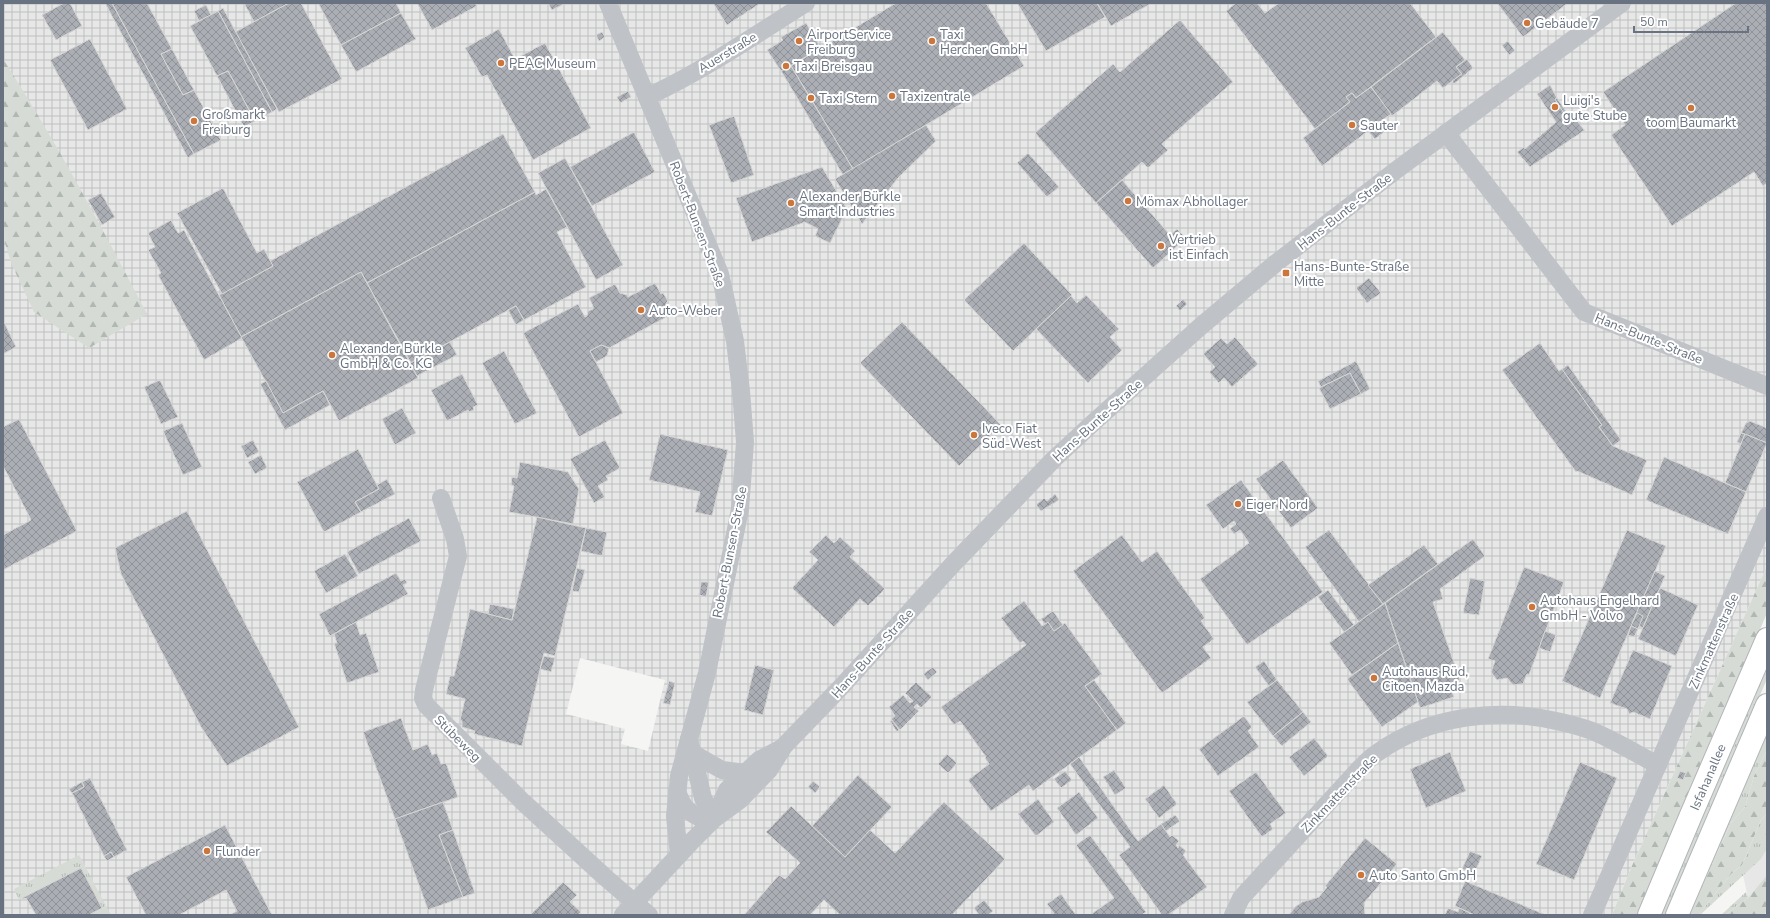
<svg xmlns="http://www.w3.org/2000/svg" width="1770" height="918" viewBox="0 0 1770 918" font-family="'Nunito Sans',sans-serif">
  <style>
    .built { fill: #e6e7e6 }
    .industrial { fill: url(#industrial-grid); fill-rule: evenodd }
    .grass { fill: url(#grass-tufts) }
    .forest { fill: url(#forest-firs) }
    .building { fill: url(#building-cross-hatch); stroke: #d7d7d5 }
    .lines { fill: none; stroke-linecap: round; stroke-linejoin: round }
    .highway-casing { stroke: #b2b5b8; stroke-width: 24 }
    .minor { stroke: #bfc2c6; stroke-width: 18 }
    .highway { stroke: #fff; stroke-width: 22 }
    .poi-dot { fill: #cd763c; stroke: #fff; stroke-width: 1.5 }
    .labels { text-anchor: middle; stroke-width: 4; stroke-linejoin: round; paint-order: stroke }
    .poi-label { font-size: 13px; fill: #687280; stroke: #fff; text-anchor: start }
    .street-label { font-size: 13px; fill: #687280; stroke: #fff }
  </style>
  <defs>
    <pattern id="industrial-grid" width="8" height="8" patternUnits="userSpaceOnUse"><rect width="8" height="8" fill="#e6e7e6"/><path d="M0 4h8M4 0v8" fill="none" stroke="#bec0c0"/></pattern>
    <pattern id="grass-tufts" width="24" height="20" patternUnits="userSpaceOnUse"><rect width="24" height="20" fill="#d6dcd5"/><path d="M3 7l-1-3M5 7V3M7 7l1-3M15 17l-1-3M17 17v-4M19 17l1-3" fill="none" stroke="#b1b7b2"/></pattern>
    <pattern id="forest-firs" width="22" height="20" patternUnits="userSpaceOnUse"><rect width="22" height="20" fill="#d6dcd5"/><path d="M5 1l3.5 6h-7zM16 11l3.5 6h-7z" fill="#b1b7b2"/></pattern>
    <pattern id="building-cross-hatch" width="8" height="8" patternUnits="userSpaceOnUse"><rect width="8" height="8" fill="#abafb5"/><path d="M0 0l8 8M0 8l8-8" fill="none" stroke="#8f9398"/></pattern>
  </defs>
  <rect width="100%" height="100%" fill="#f5f6f3"/>
  <polygon class="built" points="1767,849 1767,875 1748,898 1743,875 1761,859"/>
  <path class="industrial" d="M3,3H1767V566L1631,868L1612,915H3ZM580,658L665,680L648,751L621,744L625,729L566,714ZM669,681L675,683L669,705L663,703Z"/>
  <g class="grass">
    <polygon points="1767,661 1767,679 1688,861 1666,915 1659,915"/>
    <polygon points="1767,731 1767,750 1754,776 1745,807 1731,823 1689,914 1693,915 1686,915"/>
    <polygon points="1767,814 1767,849 1761,859 1700,915 1698,915 1731,874 1742,865 1761,820"/>
    <polygon points="79,855 111,915 89,915 102,908 81,868 19,900 14,889"/>
    <polygon points="1746,892 1748,898 1725,915 1721,915"/>
  </g>
  <g class="forest">
    <path d="M3,59C56,141 102,228 147,314L89,348L34,312L12,265L3,237Z"/>
    <polygon points="1767,566 1767,613 1638,915 1612,915 1631,868"/>
    <polygon points="1767,750 1767,814 1761,820 1742,865 1731,874 1698,915 1689,914 1731,823 1745,807 1754,776"/>
    <polygon points="1767,875 1767,909 1765,915 1725,915 1748,898"/>
  </g>
  <g class="building">
    <polygon points="64,3 70,3 82,26 56,40 42,15"/>
    <polygon points="105,3 112,3 194,154 188,158"/>
    <polygon points="112,3 147,3 172,49 161,54 183,95 194,90 221,140 194,154"/>
    <polygon points="244,3 289,3 254,22"/>
    <polygon points="289,3 301,3 342,79 279,112 235,32"/>
    <polygon points="318,3 396,3 401,13 341,45"/>
    <polygon points="417,3 475,3 477,6 432,30"/>
    <polygon points="548,3 564,3 564,4 552,10"/>
    <polygon points="713,3 761,3 727,25"/>
    <polygon points="896,3 986,3 1024,66 853,169 791,66"/>
    <polygon points="1017,3 1097,3 1105,17 1046,51"/>
    <polygon points="1097,3 1152,3 1111,26"/>
    <polygon points="1236,3 1257,3 1265,13 1279,3 1410,3 1436,37 1356,98 1352,93 1346,97 1350,102 1315,129 1226,11"/>
    <polygon points="1497,3 1568,3 1523,37"/>
    <polygon points="1736,3 1767,3 1767,183 1763,186 1754,172 1672,226 1611,135 1625,125 1603,92"/>
    <polygon points="206,5 211,15 199,21 194,11"/>
    <polygon points="223,8 277,109 272,112 218,11"/>
    <polygon points="218,11 272,112 255,121 228,71 217,76 190,26"/>
    <polygon points="401,13 416,39 356,72 341,45"/>
    <polygon points="1180,20 1233,82 1162,144 1168,150 1148,168 1142,162 1096,203 1035,133 1113,64 1120,72"/>
    <polygon points="806,23 812,33 816,31 819,35 815,38 821,48 781,71 767,50 783,40 781,37"/>
    <polygon points="499,29 515,59 545,43 591,128 533,160 487,75 482,77 465,48"/>
    <polygon points="602,32 605,37 599,41 596,35"/>
    <polygon points="1443,32 1465,60 1456,67 1462,74 1443,88 1437,81 1392,116 1371,87"/>
    <polygon points="90,39 127,109 88,130 50,60"/>
    <polygon points="1508,41 1515,51 1509,55 1502,45"/>
    <polygon points="172,49 194,90 183,95 161,54"/>
    <polygon points="1467,59 1473,68 1454,84 1452,81 1462,74 1456,67"/>
    <polygon points="791,66 853,169 843,175 781,71"/>
    <polygon points="228,71 255,121 244,127 217,76"/>
    <polygon points="1550,85 1557,98 1555,99 1567,118 1574,114 1573,115 1584,130 1585,130 1530,167 1517,152 1524,147 1525,149 1556,122 1537,94"/>
    <polygon points="1371,87 1391,114 1381,121 1388,129 1375,139 1368,131 1322,166 1303,138 1350,102 1346,97 1352,93 1356,98"/>
    <polygon points="628,91 631,97 620,103 617,97"/>
    <polygon points="1557,98 1569,116 1567,118 1555,99"/>
    <polygon points="734,116 754,175 731,183 709,125"/>
    <polygon points="926,125 936,141 898,178 862,224 835,179"/>
    <polygon points="634,132 655,172 592,206 570,167"/>
    <polygon points="503,134 535,192 367,283 361,272 241,337 219,295 273,266 270,261"/>
    <polygon points="1028,153 1059,187 1047,197 1017,163"/>
    <polygon points="565,158 623,265 596,280 538,173"/>
    <polygon points="822,167 847,209 830,243 815,236 818,229 805,222 752,242 736,198"/>
    <polygon points="1122,180 1170,235 1177,229 1186,238 1153,268 1096,203"/>
    <polygon points="223,188 257,253 264,249 273,266 222,294 177,213"/>
    <polygon points="546,189 567,227 557,232 586,287 524,320 516,306 411,363 367,283 535,192 536,195"/>
    <polygon points="101,193 115,217 102,225 88,200"/>
    <polygon points="171,220 178,233 184,230 242,338 204,360 158,275 161,273 148,250 155,247 148,233"/>
    <polygon points="1024,243 1072,295 1013,351 964,300"/>
    <polygon points="361,272 418,378 339,421 323,391 283,413 241,337"/>
    <polygon points="1369,278 1381,293 1367,303 1356,288"/>
    <polygon points="655,283 661,294 663,293 668,301 666,303 672,314 609,348 601,345 590,351 623,413 579,437 523,333 578,304 585,317 587,316 588,311 593,309 593,306 589,298 615,284 620,293 627,295 628,297"/>
    <polygon points="1086,295 1119,329 1110,337 1122,350 1088,383 1036,329 1071,296 1077,303"/>
    <polygon points="1183,299 1187,304 1180,311 1176,306"/>
    <polygon points="516,306 524,320 516,325 508,310"/>
    <polygon points="3,320 16,347 3,354"/>
    <polygon points="902,322 1001,425 959,466 860,363"/>
    <polygon points="1235,337 1258,364 1232,387 1224,378 1219,383 1209,372 1215,367 1203,354 1221,338 1227,344"/>
    <polygon points="450,342 457,355 417,376 410,363"/>
    <polygon points="1540,343 1559,371 1562,369 1602,425 1599,427 1613,446 1647,460 1632,495 1577,471 1576,472 1502,370"/>
    <polygon points="601,345 609,348 607,356 596,362 590,351"/>
    <polygon points="504,351 537,413 515,424 482,363"/>
    <polygon points="1356,361 1370,389 1361,394 1350,373 1321,387 1318,381"/>
    <polygon points="1568,365 1621,440 1613,446 1599,427 1602,425 1562,369"/>
    <polygon points="1350,373 1361,394 1330,409 1319,388"/>
    <polygon points="462,374 478,405 473,407 474,410 469,412 468,410 447,421 431,390"/>
    <polygon points="160,380 178,417 161,424 144,387"/>
    <polygon points="266,381 283,413 323,391 330,405 285,430 260,384"/>
    <polygon points="402,408 416,433 395,445 382,419"/>
    <polygon points="19,419 77,531 3,570 3,535 31,520 3,466 3,427"/>
    <polygon points="1750,421 1767,428 1767,443 1741,433 1746,423"/>
    <polygon points="182,423 202,467 183,475 163,431"/>
    <polygon points="1741,433 1745,434 1741,444 1737,442"/>
    <polygon points="660,434 728,450 712,516 695,512 700,492 649,480"/>
    <polygon points="1745,434 1767,443 1746,492 1725,483"/>
    <polygon points="253,440 259,452 247,458 241,446"/>
    <polygon points="605,440 620,468 606,476 608,480 598,486 605,497 594,503 570,459"/>
    <polygon points="358,449 379,489 355,502 361,512 324,532 297,482"/>
    <polygon points="261,455 267,468 255,474 248,462"/>
    <polygon points="1664,457 1746,492 1728,534 1646,500"/>
    <polygon points="1283,460 1318,508 1291,528 1256,479"/>
    <polygon points="520,462 568,472 579,489 573,524 509,512 514,486 511,485 512,477 517,478"/>
    <polygon points="387,479 395,494 361,512 355,502 379,489 377,485"/>
    <polygon points="1241,480 1323,592 1247,645 1200,579 1249,543 1240,530 1234,534 1230,529 1236,524 1234,521 1223,529 1206,505"/>
    <polygon points="1055,494 1059,500 1041,511 1036,505 1044,498 1047,501"/>
    <polygon points="187,511 299,727 227,766 201,727 121,574 115,548"/>
    <polygon points="537,517 586,528 555,656 544,653 522,746 474,734 475,731 462,727 462,721 460,720 465,699 446,694 450,676 454,676 470,609 512,620"/>
    <polygon points="409,518 421,541 359,574 347,552"/>
    <polygon points="586,528 607,532 602,556 581,551"/>
    <polygon points="1329,530 1383,604 1359,622 1305,547"/>
    <polygon points="1627,530 1666,546 1600,698 1562,681"/>
    <polygon points="826,535 834,543 840,537 855,551 850,557 885,589 868,606 860,599 834,627 792,588 818,560 809,552"/>
    <polygon points="1122,535 1142,562 1157,551 1205,618 1201,621 1214,639 1203,647 1211,658 1162,693 1073,571"/>
    <polygon points="1473,539 1485,556 1440,589 1443,599 1433,602 1460,680 1449,684 1454,697 1420,708 1385,603"/>
    <polygon points="1424,545 1438,564 1383,604 1368,585"/>
    <polygon points="345,554 358,576 326,593 314,571"/>
    <polygon points="1524,567 1564,582 1529,675 1527,674 1523,684 1513,685 1507,678 1497,680 1491,672 1495,661 1488,659"/>
    <polygon points="577,568 585,570 579,592 572,591"/>
    <polygon points="1655,571 1665,576 1643,628 1632,623"/>
    <polygon points="396,573 401,581 405,579 407,583 403,585 408,594 330,636 319,614"/>
    <polygon points="1470,578 1485,581 1479,615 1463,613"/>
    <polygon points="701,582 709,582 706,597 699,595"/>
    <polygon points="1660,588 1698,605 1676,656 1638,639"/>
    <polygon points="1328,590 1354,625 1344,632 1318,597"/>
    <polygon points="1024,601 1042,626 1048,622 1054,631 1065,623 1102,674 1085,686 1117,730 1033,791 1029,785 991,811 968,780 989,764 985,758 986,757 960,721 954,725 941,707 1026,645 1023,641 1020,643 1001,618"/>
    <polygon points="1385,603 1398,643 1352,675 1329,643"/>
    <polygon points="490,604 514,609 512,620 488,614"/>
    <polygon points="1053,611 1063,625 1054,631 1048,622 1045,624 1041,619"/>
    <polygon points="1637,613 1643,616 1638,629 1631,626"/>
    <polygon points="356,622 360,635 366,633 379,672 347,683 334,643 337,643 334,634"/>
    <polygon points="1631,626 1638,629 1634,637 1628,635"/>
    <polygon points="1545,631 1556,635 1550,652 1539,648"/>
    <polygon points="1398,643 1418,702 1382,727 1347,679"/>
    <polygon points="1633,650 1672,666 1650,719 1633,712 1629,714 1627,709 1610,703"/>
    <polygon points="544,656 555,658 551,672 540,669"/>
    <polygon points="1264,661 1277,680 1269,686 1255,667"/>
    <polygon points="755,665 774,670 763,715 744,710"/>
    <polygon points="933,667 937,672 928,680 923,674"/>
    <polygon points="1094,680 1126,723 1117,730 1085,686"/>
    <polygon points="1277,680 1303,712 1273,736 1247,702"/>
    <polygon points="669,681 675,683 670,705 663,703"/>
    <polygon points="916,682 932,697 921,708 917,704 914,707 919,711 900,730 891,719 895,716 889,707 903,695 910,703 913,701 905,693"/>
    <polygon points="1303,712 1311,722 1282,746 1273,736"/>
    <polygon points="1244,716 1252,727 1248,731 1259,747 1218,776 1199,749"/>
    <polygon points="401,718 413,750 428,744 432,755 437,753 441,764 446,763 458,797 395,819 363,732"/>
    <polygon points="892,720 899,730 897,732 890,721"/>
    <polygon points="1314,738 1328,756 1304,776 1289,757"/>
    <polygon points="1450,752 1466,791 1426,808 1410,769"/>
    <polygon points="947,754 957,763 948,773 938,764"/>
    <polygon points="1079,757 1138,841 1161,824 1170,837 1172,835 1179,841 1176,845 1178,848 1179,845 1186,851 1183,855 1207,887 1168,915 1162,915 1119,855 1130,847 1070,764"/>
    <polygon points="1580,762 1617,778 1574,880 1536,864"/>
    <polygon points="1114,770 1126,788 1115,795 1103,777"/>
    <polygon points="1065,771 1072,780 1061,788 1054,779"/>
    <polygon points="1680,771 1686,773 1683,780 1677,778"/>
    <polygon points="1256,772 1286,813 1270,824 1273,829 1262,837 1229,791"/>
    <polygon points="858,775 892,807 845,857 812,826"/>
    <polygon points="90,778 127,850 114,857 111,852 104,856 72,793 84,787 82,782"/>
    <polygon points="813,781 820,787 815,793 808,787"/>
    <polygon points="82,782 84,787 72,793 69,789"/>
    <polygon points="1164,785 1177,804 1159,818 1145,799"/>
    <polygon points="1079,792 1098,818 1076,835 1057,808"/>
    <polygon points="1038,799 1054,822 1036,836 1018,814"/>
    <polygon points="443,802 453,830 439,835 463,897 428,910 395,819"/>
    <polygon points="944,802 1005,859 952,915 840,915 824,900 810,915 744,915 779,875 785,879 800,863 766,832 791,806 845,857 870,830 895,853"/>
    <polygon points="1175,815 1180,821 1166,831 1161,824"/>
    <polygon points="225,825 272,915 230,915 237,911 226,890 179,915 146,915 126,877"/>
    <polygon points="453,830 475,893 463,897 439,835"/>
    <polygon points="1090,835 1146,912 1141,915 1090,915 1114,898 1076,845"/>
    <polygon points="1365,838 1397,864 1364,903 1365,915 1289,915 1295,907 1302,902 1319,897 1327,887 1325,886"/>
    <polygon points="1470,851 1482,856 1474,874 1462,869"/>
    <polygon points="111,852 114,857 107,861 104,856"/>
    <polygon points="81,868 102,908 89,915 36,915 26,898 23,899 22,898"/>
    <polygon points="1465,881 1546,915 1475,915 1470,913 1455,906"/>
    <polygon points="563,882 577,895 570,902 581,912 578,915 530,915"/>
    <polygon points="1061,894 1076,915 1055,915 1047,904"/>
    <polygon points="984,900 993,911 988,915 979,915 974,908"/>
    <polygon points="1448,908 1458,912 1459,908 1470,913 1469,915 1445,915"/>
  </g>
  <g class="lines">
    <g class="highway-casing">
      <g id="highway">
        <path id="s1" d="M1649,915L1691,815L1767,639"/>
        <polyline points="1677,915 1767,705"/>
      </g>
    </g>
    <g class="minor">
      <polyline points="608,3 720,274 735,341 741,391 745,442 740,509 707,673 679,776 675,816 679,855"/>
      <path d="M647,97C703,71 754,36 806,3"/>
      <polyline points="1446,133 1584,312 1767,386"/>
      <polyline points="441,498 455,539 458,556 424,690 423,698 426,705 523,802 606,878 649,915"/>
      <polyline points="689,739 703,798 714,819"/>
      <polyline points="694,754 722,770 746,773"/>
      <path d="M677,791C684,812 691,813 710,823"/>
      <polyline points="714,818 727,790 759,760 782,748"/>
      <polyline points="623,915 691,842 714,819 740,800 769,770 784,746 842,686 954,563 1054,459 1094,422 1201,326 1276,263 1395,171 1622,3"/>
      <path d="M1233,915L1241,898L1359,769C1365,764 1370,757 1377,753C1430,715 1499,707 1561,722C1574,725 1587,728 1599,734C1619,743 1639,755 1658,765"/>
      <polyline points="1592,915 1767,516"/>
    </g>
    <use href="#highway" class="highway"/>
  </g>
  <g class="poi-dot">
    <circle cx="1527" cy="23" r="4"/>
    <circle cx="799" cy="41" r="4"/>
    <circle cx="932" cy="41" r="4"/>
    <circle cx="501" cy="63" r="4"/>
    <circle cx="786" cy="66" r="4"/>
    <circle cx="892" cy="96" r="4"/>
    <circle cx="811" cy="98" r="4"/>
    <circle cx="1555" cy="107" r="4"/>
    <circle cx="1691" cy="108" r="4"/>
    <circle cx="194" cy="121" r="4"/>
    <circle cx="1352" cy="125" r="4"/>
    <circle cx="1128" cy="201" r="4"/>
    <circle cx="791" cy="203" r="4"/>
    <circle cx="1161" cy="246" r="4"/>
    <rect x="1282" y="269" width="8" height="8" rx="2"/>
    <circle cx="641" cy="310" r="4"/>
    <circle cx="332" cy="355" r="4"/>
    <circle cx="974" cy="435" r="4"/>
    <circle cx="1238" cy="504" r="4"/>
    <circle cx="1532" cy="607" r="4"/>
    <circle cx="1374" cy="678" r="4"/>
    <circle cx="207" cy="851" r="4"/>
    <circle cx="1361" cy="875" r="4"/>
  </g>
  <g class="labels">
    <g class="poi-label">
      <text x="1535" y="28">Gebäude 7</text>
      <text x="807" y="39">AirportService<tspan x="807" dy="15">Freiburg</tspan></text>
      <text x="940" y="39">Taxi<tspan x="940" dy="15">Hercher GmbH</tspan></text>
      <text x="509" y="68">PEAC Museum</text>
      <text x="794" y="71">Taxi Breisgau</text>
      <text x="900" y="101">Taxizentrale</text>
      <text x="819" y="103">Taxi Stern</text>
      <text x="1563" y="105">Luigi's<tspan x="1563" dy="15">gute Stube</tspan></text>
      <text x="202" y="119">Großmarkt<tspan x="202" dy="15">Freiburg</tspan></text>
      <text x="1691" y="127" text-anchor="middle">toom Baumarkt</text>
      <text x="1360" y="130">Sauter</text>
      <text x="799" y="201">Alexander Bürkle<tspan x="799" dy="15">Smart Industries</tspan></text>
      <text x="1136" y="206">Mömax Abhollager</text>
      <text x="1169" y="244">Vertrieb<tspan x="1169" dy="15">ist Einfach</tspan></text>
      <text x="1294" y="271">Hans-Bunte-Straße<tspan x="1294" dy="15">Mitte</tspan></text>
      <text x="649" y="315">Auto-Weber</text>
      <text x="340" y="353">Alexander Bürkle<tspan x="340" dy="15">GmbH &amp; Co. KG</tspan></text>
      <text x="982" y="433">Iveco Fiat<tspan x="982" dy="15">Süd-West</tspan></text>
      <text x="1246" y="509">Eiger Nord</text>
      <text x="1540" y="605">Autohaus Engelhard<tspan x="1540" dy="15">GmbH - Volvo</tspan></text>
      <text x="1382" y="676">Autohaus Rüd,<tspan x="1382" dy="15">Citoen, Mazda</tspan></text>
      <text x="215" y="856">Flunder</text>
      <text x="1369" y="880">Auto Santo GmbH</text>
    </g>
    <g class="street-label">
      <text transform="translate(727 52) rotate(-31)" y="5">Auerstraße</text>
      <text transform="translate(1344 211) rotate(-38)" y="5">Hans-Bunte-Straße</text>
      <text transform="translate(698 224) rotate(69)" y="5">Robert-Bunsen-Straße</text>
      <text transform="translate(1649 338) rotate(22)" y="5">Hans-Bunte-Straße</text>
      <text transform="translate(1097 420) rotate(-42)" y="5">Hans-Bunte-Straße</text>
      <text transform="translate(729 552) rotate(-79)" y="5">Robert-Bunsen-Straße</text>
      <text transform="translate(1713 641) rotate(-66)" y="5">Zinkmattenstraße</text>
      <text transform="translate(872 653) rotate(-48)" y="5">Hans-Bunte-Straße</text>
      <text transform="translate(458 738) rotate(45)" y="5">Stübeweg</text>
      <text dy="5" stroke="none"><textPath href="#s1" startOffset="150">Isfahanallee</textPath></text>
      <text transform="translate(1339 793) rotate(-46)" y="5">Zinkmattenstraße</text>
    </g>
  </g>
  <rect width="1770" height="918" fill="none" stroke="#687280" stroke-width="8"/>
  <path d="M1634 26v6h114v-6" fill="none" stroke="#687280" stroke-width="2"/>
  <text x="1640" y="26" font-size="12" fill="#687280" stroke="#ffffff" stroke-width="3" paint-order="stroke">50 m</text>
</svg>
